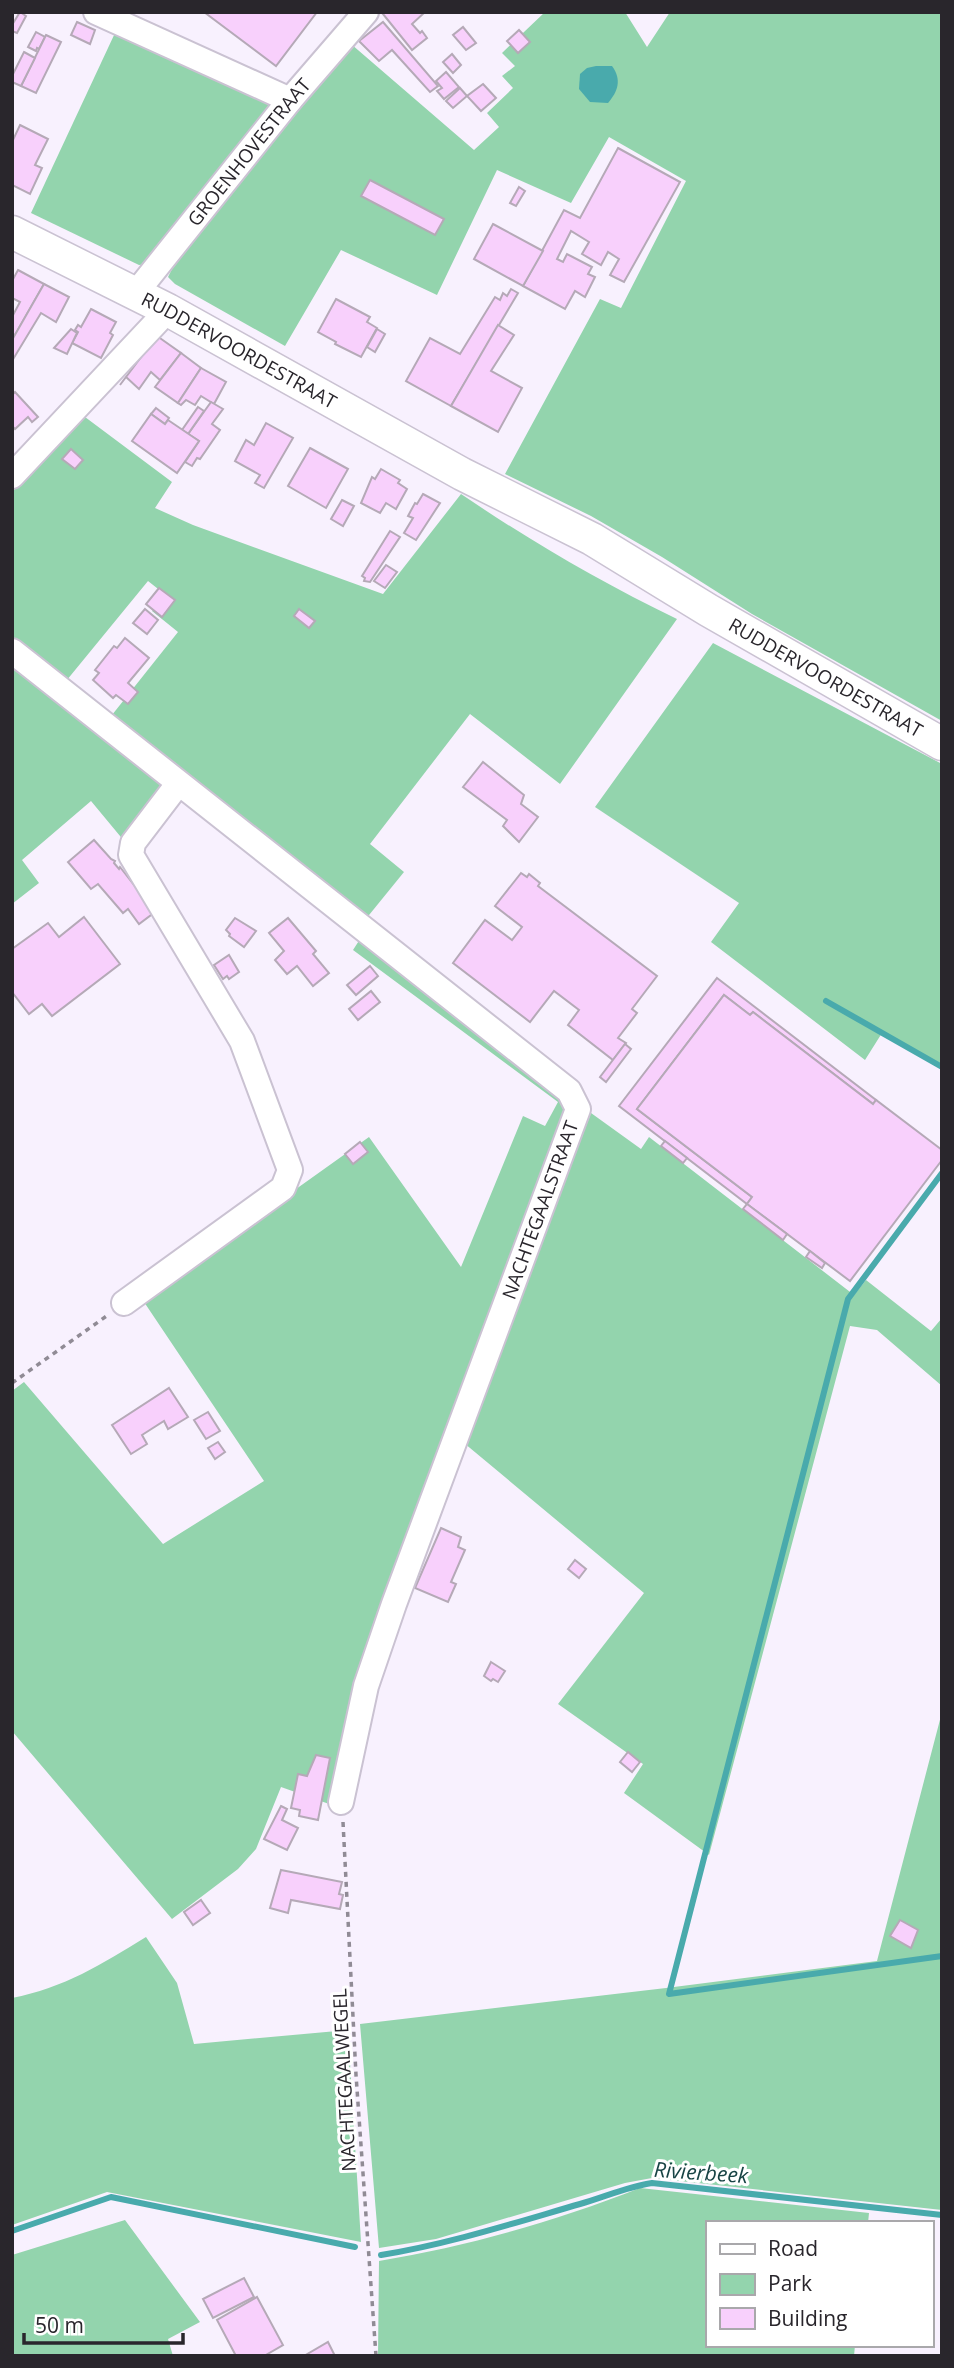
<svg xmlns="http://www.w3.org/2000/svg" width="954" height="2368" viewBox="0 0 954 2368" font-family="'Open Sans',sans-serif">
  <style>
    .green { fill: #93d4ad }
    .water { fill: #49aaac }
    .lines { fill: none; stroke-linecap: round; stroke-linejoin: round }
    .stream { stroke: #49aaac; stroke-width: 6 }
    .building { fill: #f8d0fc; stroke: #b5a9b7; stroke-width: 2 }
    .minor-casing { stroke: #cac2d2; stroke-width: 28 }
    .tertiary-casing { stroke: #cac2d2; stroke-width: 35 }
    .path { stroke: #908b95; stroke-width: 3.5; stroke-dasharray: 5 5; stroke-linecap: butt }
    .minor { stroke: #fff; stroke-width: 24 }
    .tertiary { stroke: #fff; stroke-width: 32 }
    .labels { text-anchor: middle; stroke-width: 6; stroke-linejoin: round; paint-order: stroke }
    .street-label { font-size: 19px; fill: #29262c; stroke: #fff }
    .water-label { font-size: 21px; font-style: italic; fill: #184445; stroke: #fff }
  </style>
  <rect width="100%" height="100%" fill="#f8f1fe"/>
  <g class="green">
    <polygon points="545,12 625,12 647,47 670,12 942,12 942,721 752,614 662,557 591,516 505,474 600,299 621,308 686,181 609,137 571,203 497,170 437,295 341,250 285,346 175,284 168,277 176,261 351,44 474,150 499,127 487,113 513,88 502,76 515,66 502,53"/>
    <polygon points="115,33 273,99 272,111 148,264 139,265 31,213"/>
    <path d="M85,417L172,482L155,508L193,525L383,594L461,494C532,542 600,582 677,619L560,784L470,714L370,844L404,872L365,920L108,720L178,632L152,611L167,596L148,581L62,686L12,644V492Z"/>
    <polygon points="713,643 942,764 942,1069 882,1033 865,1060 711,942 739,903 595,807"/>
    <polygon points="12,665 151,775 163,787 125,842 91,801 22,860 39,883 12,904"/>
    <polygon points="364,933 575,1097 376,1619 338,1757 332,1805 281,1787 256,1849 238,1869 172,1919 12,1731 12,1391 24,1382 163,1544 264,1481 142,1299 369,1137 461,1267 523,1116 545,1126 558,1102 353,950"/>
    <polygon points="591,1113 641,1149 649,1137 854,1295 866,1280 931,1331 942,1318 942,1386 877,1330 850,1326 709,1855 624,1793 643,1764 558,1704 644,1593 464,1443"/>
    <polygon points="942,1712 942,2210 652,2178 625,2183 436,2239 379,2248 360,2024 666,1988 877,1961"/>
    <path d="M146,1937L177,1983L194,2044L348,2030L361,2242L107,2192L12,2225V1998C64,1988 102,1964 146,1937Z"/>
    <path d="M640,2188L869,2213L868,2223H707V2345H855L854,2356H378L379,2261C468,2246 556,2221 640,2188Z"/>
    <polygon points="125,2220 200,2322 168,2339 173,2356 12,2356 12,2255"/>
  </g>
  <path class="water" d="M596,66H612C622,80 618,91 608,103L590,102L579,89L580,74L587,68Z"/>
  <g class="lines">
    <g class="stream">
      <polyline points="826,1001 942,1067"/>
      <polyline points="942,1173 848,1299 669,1994 942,1956"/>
      <polyline points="12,2231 111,2197 355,2247"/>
      <path d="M381,2255C449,2244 514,2223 580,2204C605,2197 626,2187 652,2183L942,2215"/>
    </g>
  </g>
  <g class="building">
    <polygon points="20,12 26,16 17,33 12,31 12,25"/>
    <polygon points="204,12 317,12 276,66"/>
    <polygon points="385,12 425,12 412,24 420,33 422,31 427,38 412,50 383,14"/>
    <polygon points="77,22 95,30 90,44 71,35"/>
    <polygon points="383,22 438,86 430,92 392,50 379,61 359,41"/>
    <polygon points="463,27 476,43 466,50 453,35"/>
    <polygon points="519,30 530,42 518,53 507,41"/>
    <polygon points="36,32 45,37 39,49 37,48 36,51 28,47"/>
    <polygon points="46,35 61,42 36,93 21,86"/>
    <polygon points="24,52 35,58 21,86 12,82 12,76"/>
    <polygon points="452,54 461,65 453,73 443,62"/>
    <polygon points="446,72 459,87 444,99 437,91 442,88 436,81"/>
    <polygon points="483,84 496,98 481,111 467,96"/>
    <polygon points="460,88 467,96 453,108 446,101"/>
    <polygon points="20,125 48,139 35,165 42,168 30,194 12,185 12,142"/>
    <polygon points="618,148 680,182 624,282 610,275 619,259 608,252 601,265 582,254 589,242 571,231 557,259 563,262 567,254 592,267 588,274 595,277 585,297 575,291 565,309 523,286 564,210 580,218"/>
    <polygon points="370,180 444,219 435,235 361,196"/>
    <polygon points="519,187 525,191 516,206 510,203"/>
    <polygon points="493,224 543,251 523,286 474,259"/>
    <polygon points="18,270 44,284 15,335 12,334 12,317 20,302 12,298 12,281"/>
    <polygon points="44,284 69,297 56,322 41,313 12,361 12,340"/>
    <polygon points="511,289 518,293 451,406 406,381 430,338 460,354 495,297 500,300 503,293 507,296"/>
    <polygon points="336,299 370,317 367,322 377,328 361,357 335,344 336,342 318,332"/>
    <polygon points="91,309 116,322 110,333 113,335 101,358 72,343 78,332 75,330 78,325 81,327"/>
    <polygon points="498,325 514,335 491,371 522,388 498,432 451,406"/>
    <polygon points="71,329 77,333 67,354 54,348"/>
    <polygon points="377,329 385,334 375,352 367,347"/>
    <polygon points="157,336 181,353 160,380 151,372 139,389 126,377 120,385"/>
    <polygon points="181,353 201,368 178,403 155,387"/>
    <polygon points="201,368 226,382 214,404 201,396 195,405 186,400 181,405 178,403"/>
    <polygon points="15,392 38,417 32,422 28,417 15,429 12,426 12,395"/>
    <polygon points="211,402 223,409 212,424 220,430 200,459 197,458 192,466 185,462 199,441 188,434"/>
    <polygon points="198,407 204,411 188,434 182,430"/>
    <polygon points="156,408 169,418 165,424 151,414"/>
    <polygon points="151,414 165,424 168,420 199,441 177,473 132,441"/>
    <polygon points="266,423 293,438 264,488 255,483 260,475 235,461 246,440 254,445"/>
    <polygon points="310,448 348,469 326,508 288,486"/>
    <polygon points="71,449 83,460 75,469 62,459"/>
    <polygon points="381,469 400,480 398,483 407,489 396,509 386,503 380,513 361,503 372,477 375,479"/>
    <polygon points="423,494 440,503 416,540 404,533 413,518 408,516 415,503 417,504"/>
    <polygon points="342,500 354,506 343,526 331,519"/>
    <polygon points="390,531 400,537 370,582 364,581 365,578 362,576"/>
    <polygon points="386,565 397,572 385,588 374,581"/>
    <polygon points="159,588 175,600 162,617 146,604"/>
    <polygon points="145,609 158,620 147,634 133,623"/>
    <polygon points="299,609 315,621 309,628 294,616"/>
    <polygon points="125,638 149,658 128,683 138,692 128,704 116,695 113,698 93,680 99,673 95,670 114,646 117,648"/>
    <polygon points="483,762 524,795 521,804 538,817 519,842 503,826 507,820 463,787"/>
    <polygon points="94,840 111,859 115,861 114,863 119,869 120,867 155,912 139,924 128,909 123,913 98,884 91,889 68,862"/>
    <polygon points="521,873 527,877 529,874 540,883 538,886 657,976 632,1009 637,1013 618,1038 626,1043 613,1060 568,1025 579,1010 554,991 530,1022 453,963 485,920 512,940 522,927 495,906"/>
    <polygon points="84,917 120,964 52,1016 42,1004 29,1014 12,992 12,949 48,923 59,937"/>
    <polygon points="235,918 256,931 244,947 229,936 230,934 226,930"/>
    <polygon points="288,918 316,951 313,954 329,973 313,986 297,966 287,974 275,960 284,951 269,933"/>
    <polygon points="229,955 239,972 229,979 227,976 223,979 214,965"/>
    <polygon points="370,966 378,976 356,995 347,985"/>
    <polygon points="717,978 876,1100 873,1104 753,1012 750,1015 724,995 637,1109 752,1197 747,1204 619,1106"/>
    <polygon points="371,991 380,1002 358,1020 349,1009"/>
    <polygon points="724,995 750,1015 753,1012 873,1104 876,1100 942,1150 942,1160 850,1281 747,1204 752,1197 637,1109"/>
    <polygon points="625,1044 631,1049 606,1082 600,1077"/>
    <polygon points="665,1141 687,1158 683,1163 661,1146"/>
    <polygon points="360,1142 368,1152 353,1164 345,1154"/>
    <polygon points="747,1204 787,1234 783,1240 743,1209"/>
    <polygon points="810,1251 825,1263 822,1268 806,1257"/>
    <polygon points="169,1388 188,1417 168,1429 164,1421 142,1435 147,1444 131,1454 112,1425"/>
    <polygon points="208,1412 220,1431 206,1439 194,1420"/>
    <polygon points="218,1442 225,1452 215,1459 208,1448"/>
    <polygon points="441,1528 461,1537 458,1547 465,1550 451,1582 456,1584 448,1602 415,1588"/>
    <polygon points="575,1560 586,1569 579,1578 568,1569"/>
    <polygon points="491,1662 505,1671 498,1682 493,1679 491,1681 484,1676"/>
    <polygon points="628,1752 640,1762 632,1772 620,1762"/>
    <polygon points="316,1755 330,1758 318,1820 299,1816 300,1810 291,1808 298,1774 307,1776"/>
    <polygon points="281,1806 287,1809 282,1820 298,1828 287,1850 264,1839"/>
    <polygon points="281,1870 342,1882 339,1894 343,1895 340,1909 291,1900 288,1913 270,1908"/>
    <polygon points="201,1900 210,1913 193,1925 184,1912"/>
    <polygon points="900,1920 918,1930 911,1948 890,1936"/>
    <polygon points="244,2278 254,2297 213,2318 203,2299"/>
    <polygon points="257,2297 283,2345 264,2356 236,2356 217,2320"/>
    <polygon points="328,2342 335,2356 304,2356"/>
  </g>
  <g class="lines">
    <g class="minor-casing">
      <g id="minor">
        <polyline points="96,12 290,100"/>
        <path id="s1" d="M135,294L290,100L366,12"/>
        <polyline points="12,476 168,310"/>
        <polyline points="12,651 569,1091 578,1109 394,1604 366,1686 341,1802"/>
        <polyline points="124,1303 283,1188 290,1170 242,1041 131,855 133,843 178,784"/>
      </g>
    </g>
    <g class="tertiary-casing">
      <g id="tertiary">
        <path id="s2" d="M12,232L168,310L462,474L592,539L708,610L942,744"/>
      </g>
    </g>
    <g class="path">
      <polyline points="12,1383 108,1315"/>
      <polyline points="343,1822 356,2075 376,2356"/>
    </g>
    <use href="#minor" class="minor"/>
    <use href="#tertiary" class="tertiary"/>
  </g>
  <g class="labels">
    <g class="street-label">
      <text dy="7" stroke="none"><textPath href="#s1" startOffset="182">GROENHOVESTRAAT</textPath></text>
      <text dy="7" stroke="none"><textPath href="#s2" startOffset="256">RUDDERVOORDESTRAAT</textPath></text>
      <text dy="7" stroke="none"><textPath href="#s2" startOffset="928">RUDDERVOORDESTRAAT</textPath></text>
      <text transform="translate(540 1210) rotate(-70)" y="7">NACHTEGAALSTRAAT</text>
      <text transform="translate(344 2080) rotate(-93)" y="7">NACHTEGAALWEGEL</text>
    </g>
    <g class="water-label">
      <text transform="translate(701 2173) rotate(4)" y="7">Rivierbeek</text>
    </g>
  </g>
  <rect width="954" height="2368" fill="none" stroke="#29262c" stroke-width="28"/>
  <rect x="706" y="2221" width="228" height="126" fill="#ffffff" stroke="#a9a8ab" stroke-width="2"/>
  <rect x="720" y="2244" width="35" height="10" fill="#ffffff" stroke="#a9a8ab" stroke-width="2"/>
  <text x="768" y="2256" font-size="21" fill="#29262c">Road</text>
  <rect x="720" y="2274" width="35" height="21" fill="#93d4ad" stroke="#a9a8ab" stroke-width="2"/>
  <text x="768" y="2291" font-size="21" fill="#29262c">Park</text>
  <rect x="720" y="2308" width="35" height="21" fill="#f8d0fc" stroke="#a9a8ab" stroke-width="2"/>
  <text x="768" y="2326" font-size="21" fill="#29262c">Building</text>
  <path d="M24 2333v10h159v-10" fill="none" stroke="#29262c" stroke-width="3.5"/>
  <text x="35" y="2333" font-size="21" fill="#29262c" stroke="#ffffff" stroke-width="5" paint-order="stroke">50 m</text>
</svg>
